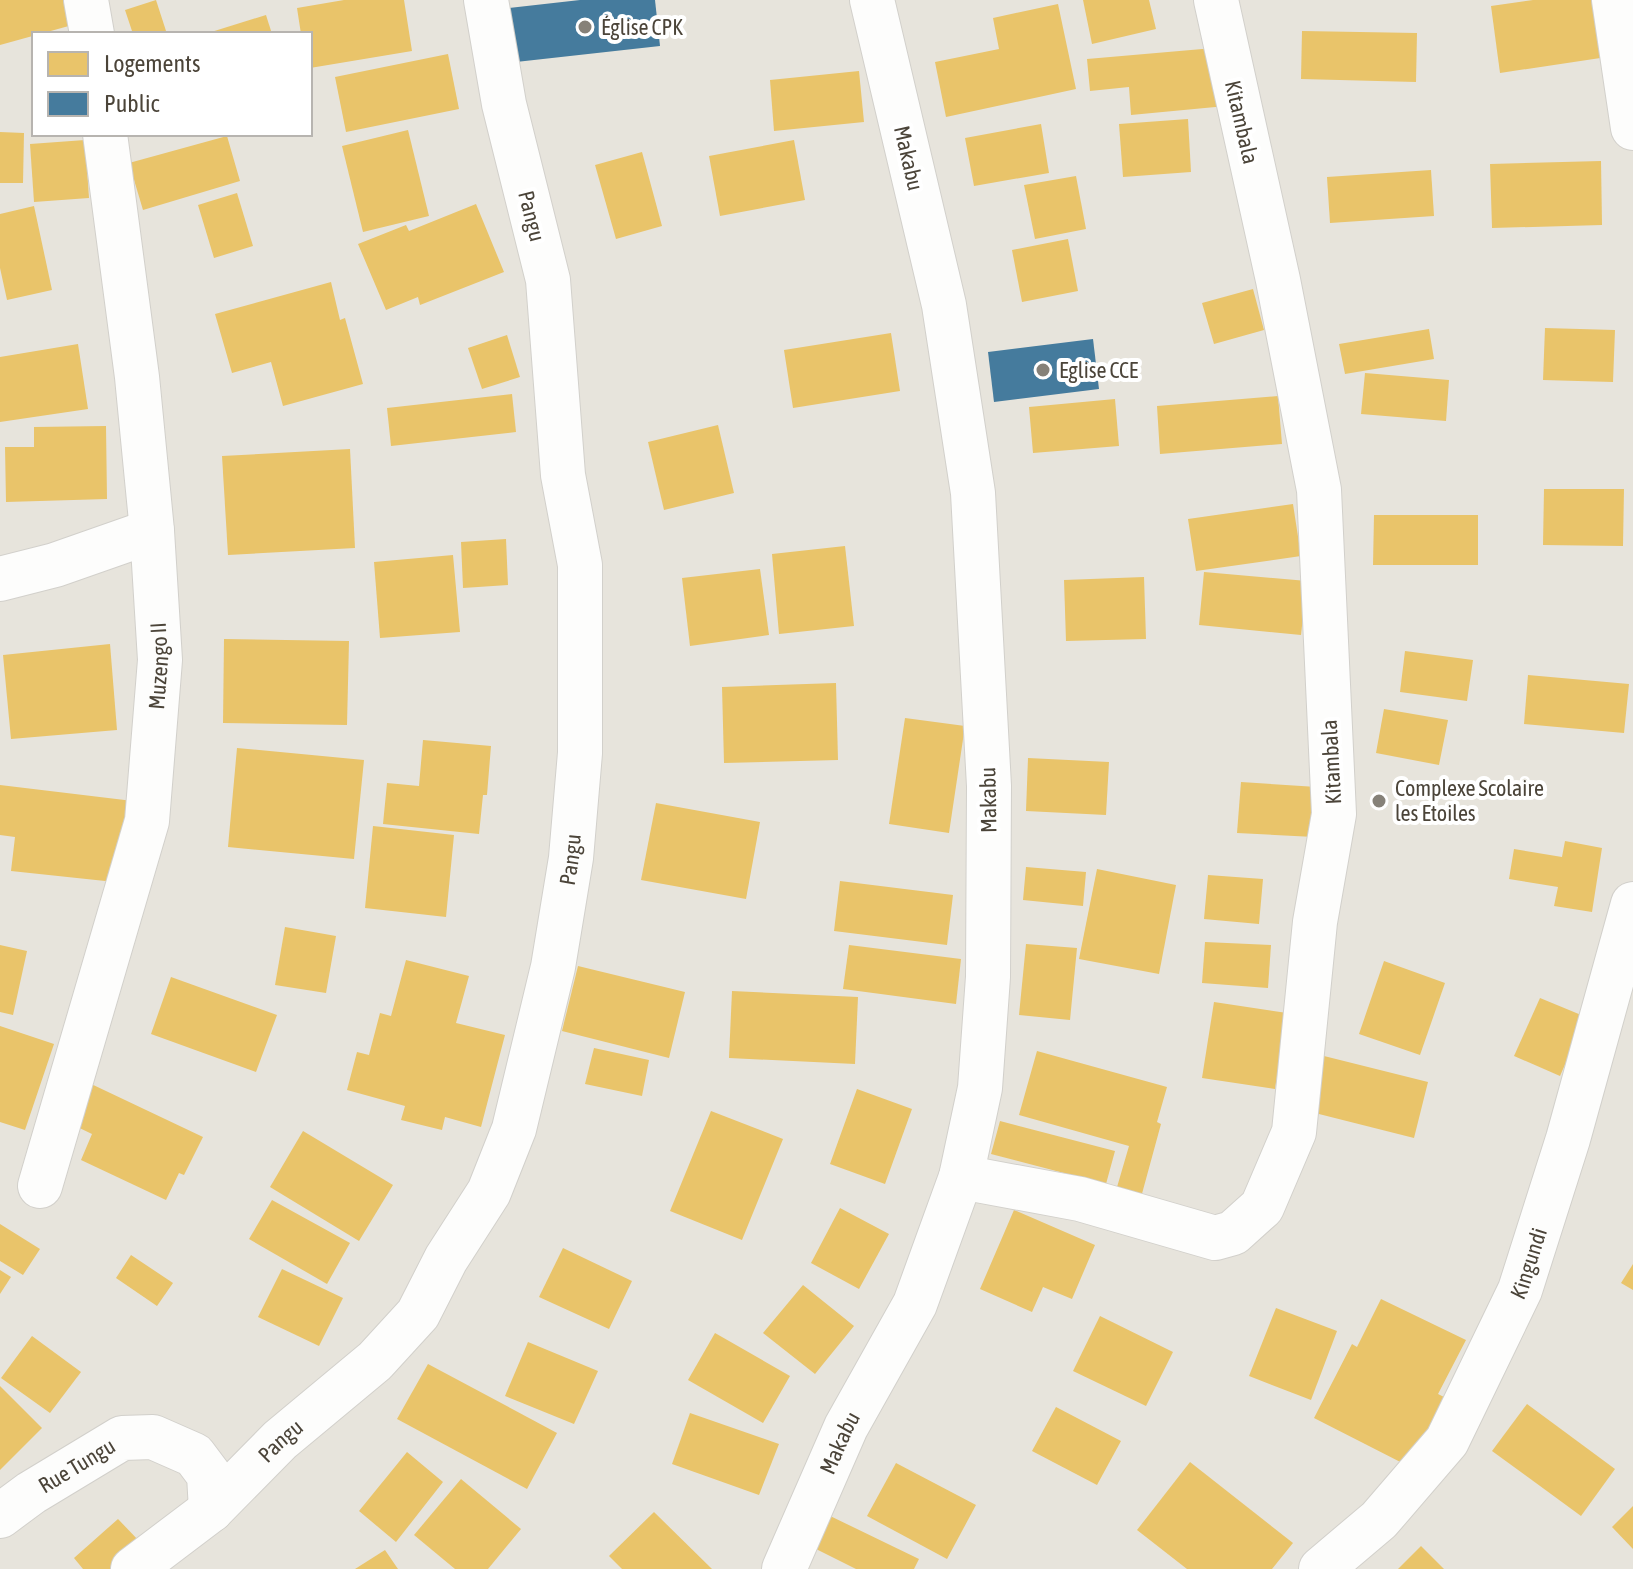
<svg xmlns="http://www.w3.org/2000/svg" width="1633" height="1569" viewBox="0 0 1633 1569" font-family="'Asap Condensed',sans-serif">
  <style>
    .residential { fill: #e7e4dc; fill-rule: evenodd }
    .homes { fill: #e9c46a }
    .public { fill: #457b9d }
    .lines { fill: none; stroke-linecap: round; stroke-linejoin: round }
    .minor-casing { stroke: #d2d0cb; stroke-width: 46 }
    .minor { stroke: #fdfdfc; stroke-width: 44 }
    .poi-dot { fill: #868178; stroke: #fff; stroke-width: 3 }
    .labels { text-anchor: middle; stroke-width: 8; stroke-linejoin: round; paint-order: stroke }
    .poi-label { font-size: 22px; fill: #4b4439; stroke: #fff; text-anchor: start }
    .street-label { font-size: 22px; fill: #4b4439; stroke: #fff }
  </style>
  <rect width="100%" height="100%" fill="#f4f2ee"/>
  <path class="residential" d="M0,0H1633V1569H0ZM34,34H310V134H34Z"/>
  <g class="homes">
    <polygon points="0,0 69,0 76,24 0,45"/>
    <polygon points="156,0 167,34 133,34 125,10"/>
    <polygon points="344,0 404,0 412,51 310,68 310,34 301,34 297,8"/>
    <polygon points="1083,0 1149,0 1156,29 1092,44"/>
    <polygon points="1533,0 1599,0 1607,57 1500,73 1491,6"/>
    <polygon points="1058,4 1076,89 946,117 935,62 999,49 993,18"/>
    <polygon points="266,15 272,34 208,34 208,33"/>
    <polygon points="1302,31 1417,33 1416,82 1301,79"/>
    <polygon points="1214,48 1226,106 1131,115 1129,87 1090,91 1087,59"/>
    <polygon points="448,54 459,109 346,132 335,77"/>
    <polygon points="859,71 864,122 774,131 770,80"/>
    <polygon points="1188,119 1191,172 1123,177 1119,124"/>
    <polygon points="1041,124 1049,173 974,186 965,138"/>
    <polygon points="408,130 429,216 363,232 342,146"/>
    <polygon points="0,132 24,133 23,183 0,183"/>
    <polygon points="227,136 240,181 143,210 129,163"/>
    <polygon points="85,140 89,198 34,202 30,144"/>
    <polygon points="794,140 805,200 720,216 709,156"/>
    <polygon points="642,152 662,226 616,239 595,165"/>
    <polygon points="1601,161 1602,225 1492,228 1490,164"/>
    <polygon points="1431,170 1434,216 1330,223 1327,177"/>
    <polygon points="1076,176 1086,229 1035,239 1024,185"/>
    <polygon points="237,193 253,246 214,258 198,205"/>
    <polygon points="476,204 504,272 420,305 418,297 386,310 358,244 406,225 409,231"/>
    <polygon points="34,206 52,290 7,300 0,268 0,214"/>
    <polygon points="1068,239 1078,291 1022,302 1012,250"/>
    <polygon points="331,282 340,320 345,318 363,384 283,406 271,362 232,373 215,314"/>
    <polygon points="1253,289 1264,330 1214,344 1202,303"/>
    <polygon points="1545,328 1615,330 1613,382 1543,380"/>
    <polygon points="1429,329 1434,359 1345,374 1339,344"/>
    <polygon points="891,333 900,391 793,408 784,350"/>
    <polygon points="507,335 520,377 482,389 468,348"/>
    <polygon points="78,344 88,409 0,422 0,357"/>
    <polygon points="1365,373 1449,380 1446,421 1361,414"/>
    <polygon points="512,394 516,432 391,446 387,408"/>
    <polygon points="1278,396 1282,444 1160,454 1157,406"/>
    <polygon points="1115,399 1119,446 1033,453 1029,407"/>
    <polygon points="718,425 734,493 664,510 648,442"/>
    <polygon points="106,426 107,499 6,502 5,447 34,447 34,427"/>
    <polygon points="350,449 355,548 228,555 222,456"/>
    <polygon points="1544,489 1624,489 1623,546 1543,545"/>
    <polygon points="1293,504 1301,556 1196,571 1188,519"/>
    <polygon points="1374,515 1478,515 1478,565 1373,565"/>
    <polygon points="506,539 508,585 463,588 461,542"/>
    <polygon points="845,546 854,626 779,634 772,554"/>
    <polygon points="453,555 460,632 380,638 374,562"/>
    <polygon points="760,569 769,635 690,646 682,578"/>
    <polygon points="1204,572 1307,581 1301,635 1199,625"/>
    <polygon points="1144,577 1146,639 1066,641 1064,580"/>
    <polygon points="224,639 349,641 347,725 223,723"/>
    <polygon points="110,644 117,730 11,739 3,655"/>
    <polygon points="1405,651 1473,660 1467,701 1400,692"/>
    <polygon points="1528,675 1629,684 1624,733 1524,724"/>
    <polygon points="836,683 838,760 724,763 722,687"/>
    <polygon points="1384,709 1448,720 1439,765 1376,753"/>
    <polygon points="905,718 965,726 949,833 889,824"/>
    <polygon points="423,740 491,746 487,795 483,795 479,834 383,824 387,783 419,786"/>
    <polygon points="237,748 364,760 354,859 228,847"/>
    <polygon points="1028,758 1109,762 1106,815 1026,811"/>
    <polygon points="1241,782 1317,787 1314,837 1237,833"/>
    <polygon points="0,785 133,801 124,883 11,871 15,837 0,835"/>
    <polygon points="656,803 760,822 746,899 641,880"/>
    <polygon points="373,826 454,835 446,917 365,908"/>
    <polygon points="1565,841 1602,848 1592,912 1554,906 1558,887 1509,879 1514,849 1562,857"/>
    <polygon points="1026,867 1086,872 1083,906 1023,900"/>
    <polygon points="1097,869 1176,885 1159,974 1079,959"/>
    <polygon points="1208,875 1263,879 1259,924 1204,919"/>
    <polygon points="840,881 953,895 947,945 834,931"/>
    <polygon points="285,927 336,936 326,993 275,985"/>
    <polygon points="1205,942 1271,945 1268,988 1202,983"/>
    <polygon points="1026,944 1077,948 1070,1020 1019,1015"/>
    <polygon points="0,945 27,951 13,1015 0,1012"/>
    <polygon points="849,945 961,959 956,1004 843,989"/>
    <polygon points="406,960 469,976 456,1023 505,1035 481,1127 445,1117 442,1130 401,1120 405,1106 347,1090 357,1052 369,1055 380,1013 391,1016"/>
    <polygon points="1384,961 1445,983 1420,1055 1359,1034"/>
    <polygon points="578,966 685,992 669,1058 562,1031"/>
    <polygon points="171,977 277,1015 256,1072 151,1034"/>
    <polygon points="732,991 858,997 855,1064 729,1058"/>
    <polygon points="1540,998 1586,1017 1560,1076 1514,1056"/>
    <polygon points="1214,1002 1287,1013 1275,1089 1202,1078"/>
    <polygon points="0,1026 54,1044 25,1130 0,1122"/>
    <polygon points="594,1048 649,1060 642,1096 585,1084"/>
    <polygon points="1037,1051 1167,1087 1157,1122 1161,1124 1140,1201 1115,1194 1129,1146 1019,1115"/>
    <polygon points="1324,1056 1428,1082 1414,1138 1311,1112"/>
    <polygon points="87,1082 203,1137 184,1175 179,1173 166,1200 81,1160 92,1134 67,1122"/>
    <polygon points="857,1089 912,1109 885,1184 830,1164"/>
    <polygon points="711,1111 783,1139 742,1240 670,1211"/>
    <polygon points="1000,1121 1115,1151 1106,1184 991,1154"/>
    <polygon points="303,1131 393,1185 359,1241 270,1187"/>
    <polygon points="272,1200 350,1243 327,1284 249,1239"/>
    <polygon points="840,1208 889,1234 859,1289 811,1263"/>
    <polygon points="1014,1210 1095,1245 1072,1299 1043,1287 1032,1312 980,1289"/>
    <polygon points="0,1224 40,1249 23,1275 0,1261"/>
    <polygon points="563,1248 632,1281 609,1329 539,1297"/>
    <polygon points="131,1255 173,1283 157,1306 116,1278"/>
    <polygon points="1633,1264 1633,1290 1621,1283"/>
    <polygon points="282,1269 343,1298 319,1346 258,1317"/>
    <polygon points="0,1270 11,1277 0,1294"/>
    <polygon points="803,1285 854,1326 815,1374 763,1333"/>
    <polygon points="1381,1299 1466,1340 1438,1394 1452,1401 1416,1470 1314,1418 1352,1344 1357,1347"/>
    <polygon points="1276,1308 1337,1331 1311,1400 1249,1376"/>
    <polygon points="1100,1316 1173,1352 1146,1406 1073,1371"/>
    <polygon points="715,1333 790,1376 763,1423 688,1380"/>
    <polygon points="32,1336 81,1372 50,1413 1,1378"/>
    <polygon points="528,1342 598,1371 574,1424 505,1396"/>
    <polygon points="428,1364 557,1433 527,1489 397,1419"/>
    <polygon points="0,1386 42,1428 0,1470"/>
    <polygon points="1527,1404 1615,1469 1581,1516 1492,1451"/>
    <polygon points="1056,1407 1121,1441 1097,1485 1032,1451"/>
    <polygon points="690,1413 779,1444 759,1495 672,1464"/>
    <polygon points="407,1452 443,1482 396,1542 359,1511"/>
    <polygon points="1190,1462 1293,1543 1272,1569 1187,1569 1137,1530"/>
    <polygon points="896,1463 976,1505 947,1559 867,1516"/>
    <polygon points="461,1479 521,1529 488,1569 455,1569 414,1535"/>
    <polygon points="1633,1506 1633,1549 1612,1527"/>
    <polygon points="654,1512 712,1569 622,1569 609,1556"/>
    <polygon points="824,1513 919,1559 914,1569 856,1569 808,1545"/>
    <polygon points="118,1519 140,1542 110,1569 83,1569 74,1558"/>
    <polygon points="1421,1546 1444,1569 1398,1569"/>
    <polygon points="385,1550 398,1569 355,1569"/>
  </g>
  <g class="public">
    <polygon points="580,0 655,0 660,46 516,62 509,8"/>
    <polygon points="1093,339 1099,389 994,402 988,352"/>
  </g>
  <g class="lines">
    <g class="minor-casing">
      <g id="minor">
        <polyline points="86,0 92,34"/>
        <polyline points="1614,0 1633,128"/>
        <polyline points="0,579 55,565 152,531"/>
        <polyline points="961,1177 1080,1199 1215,1238 1233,1233 1262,1207 1294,1132 1315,922 1334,814 1319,490 1278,280 1216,0"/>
        <path id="s1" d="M40,1186L147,821L160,660L152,531L137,377L105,134"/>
        <path id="s2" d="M0,1516L31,1493L122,1438L153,1437L194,1455L209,1475L211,1510"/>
        <path id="s3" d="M133,1569L211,1510L280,1440L375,1361L418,1314L446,1259L489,1192L514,1129L553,967L571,858L580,753V565L563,475L548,280L504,104L486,0"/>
        <path id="s4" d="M784,1569L846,1427L915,1304L961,1177L980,1088L988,977L989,786L973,493L944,305L872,0"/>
        <path id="s5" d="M1321,1569L1379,1520L1447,1441L1520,1290L1568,1139L1633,904"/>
      </g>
    </g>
    <use href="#minor" class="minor"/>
  </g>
  <g class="poi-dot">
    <circle cx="585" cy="27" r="8"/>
    <circle cx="1043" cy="370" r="8"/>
    <circle cx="1379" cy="801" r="8"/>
  </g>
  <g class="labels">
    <g class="poi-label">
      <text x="601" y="35">Église CPK</text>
      <text x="1059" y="378">Eglise CCE</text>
      <text x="1395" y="796">Complexe Scolaire<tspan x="1395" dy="25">les Etoiles</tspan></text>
    </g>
    <g class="street-label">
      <text transform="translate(1242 122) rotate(77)" y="8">Kitambala</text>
      <text transform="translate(909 158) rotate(77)" y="8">Makabu</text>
      <text transform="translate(532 216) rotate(76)" y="8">Pangu</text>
      <text dy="8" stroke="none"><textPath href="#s1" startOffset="536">Muzengo II</textPath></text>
      <text transform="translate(1331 762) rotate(-93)" y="8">Kitambala</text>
      <text transform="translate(988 800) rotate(-91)" y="8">Makabu</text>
      <text dy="8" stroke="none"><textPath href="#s3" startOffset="868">Pangu</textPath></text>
      <text dy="8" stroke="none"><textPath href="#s5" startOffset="376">Kingundi</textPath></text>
      <text dy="8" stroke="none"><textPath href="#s3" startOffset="196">Pangu</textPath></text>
      <text dy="8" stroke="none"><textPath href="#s4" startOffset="138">Makabu</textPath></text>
      <text dy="8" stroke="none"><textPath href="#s2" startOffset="92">Rue Tungu</textPath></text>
    </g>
  </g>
  <rect x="32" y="32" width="280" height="104" fill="#ffffff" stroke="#b7b4b0" stroke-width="2"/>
  <rect x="48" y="52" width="40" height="24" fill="#e9c46a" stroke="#b7b4b0" stroke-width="2"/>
  <text x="104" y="72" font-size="24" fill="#4b4439">Logements</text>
  <rect x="48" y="92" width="40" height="24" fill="#457b9d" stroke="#b7b4b0" stroke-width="2"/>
  <text x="104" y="112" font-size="24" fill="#4b4439">Public</text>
</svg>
